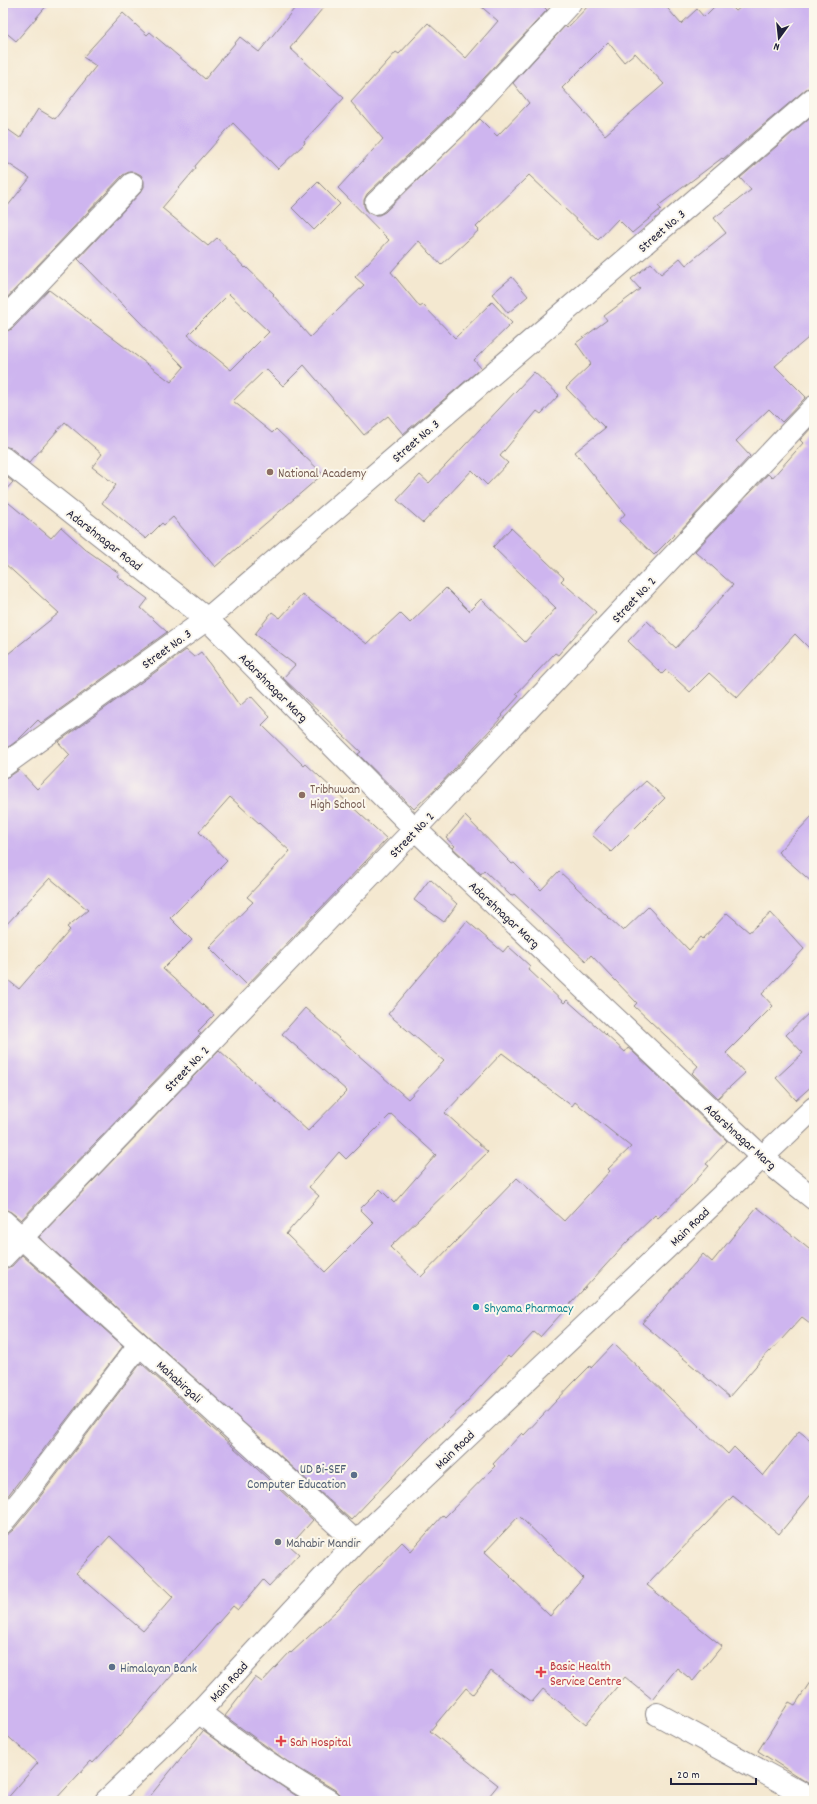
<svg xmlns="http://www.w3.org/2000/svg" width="817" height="1804" viewBox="0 0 817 1804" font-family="Dekko,sans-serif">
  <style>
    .building { fill: #ceb5ef; fill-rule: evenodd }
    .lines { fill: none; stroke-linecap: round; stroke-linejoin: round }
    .minor-casing { stroke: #8b8586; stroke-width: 24 }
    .major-casing { stroke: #8b8586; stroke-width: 24 }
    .minor { stroke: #fff; stroke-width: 22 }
    .major { stroke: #fff; stroke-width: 22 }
    .education-dot { fill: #8d6e63; stroke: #fbf7ec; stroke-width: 1.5 }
    .culture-dot { fill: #0f9aa8; stroke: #fbf7ec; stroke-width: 1.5 }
    .service-dot { fill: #5c6f8a; stroke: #fbf7ec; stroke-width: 1.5 }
    .worship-dot { fill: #6b7280; stroke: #fbf7ec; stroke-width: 1.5 }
    .health-dot { fill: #e0444e; stroke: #fbf7ec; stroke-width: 1.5 }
    .labels { text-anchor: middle; stroke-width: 4; stroke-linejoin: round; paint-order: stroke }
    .street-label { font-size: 13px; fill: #22223b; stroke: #fbf7ec }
    .education-label { font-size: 13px; fill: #785e54; stroke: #fbf7ec; text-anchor: start }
    .culture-label { font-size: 13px; fill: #0d838f; stroke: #fbf7ec; text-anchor: start }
    .service-label { font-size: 13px; fill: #4e5e75; stroke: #fbf7ec; text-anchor: end }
    .worship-label { font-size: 13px; fill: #5b616d; stroke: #fbf7ec; text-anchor: start }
    .health-label { font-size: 13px; fill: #be3a42; stroke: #fbf7ec; text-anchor: start }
  </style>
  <rect width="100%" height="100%" fill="#fbf7ec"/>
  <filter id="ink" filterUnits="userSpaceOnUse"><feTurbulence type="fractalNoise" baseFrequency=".025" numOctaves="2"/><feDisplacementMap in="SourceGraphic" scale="8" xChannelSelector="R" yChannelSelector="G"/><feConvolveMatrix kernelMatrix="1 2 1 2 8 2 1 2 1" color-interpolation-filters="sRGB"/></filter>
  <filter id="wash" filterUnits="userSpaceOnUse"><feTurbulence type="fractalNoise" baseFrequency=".012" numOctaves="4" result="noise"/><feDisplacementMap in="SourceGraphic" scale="16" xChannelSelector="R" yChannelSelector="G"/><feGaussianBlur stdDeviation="0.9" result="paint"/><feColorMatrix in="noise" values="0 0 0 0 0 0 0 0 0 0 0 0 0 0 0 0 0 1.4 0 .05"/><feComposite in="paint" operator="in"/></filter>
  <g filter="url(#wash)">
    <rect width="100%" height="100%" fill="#f4e8d0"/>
    <g id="blocks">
      <g class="building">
        <polygon points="3,3 49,3 16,41 3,30"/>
        <path d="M299,3H327L290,48L344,98L304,141L305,143L278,169L233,123L195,166L196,168L162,208L208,246L217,238L245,268L246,267L274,294L273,295L310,337L364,285L355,277L389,240L338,188L383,139L351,102L396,52L399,54L428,23L466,58L498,21L477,3H540L547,10L448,117L367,194L364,200V206L367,212L373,215H379L385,212L480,119L497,136L529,103L513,83L565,26L567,28L591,3H663L681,24L697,9L704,17L718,3H728L736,11L746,3H814V86L806,89L723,159L722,158L658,206L661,209L632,233L618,219L598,240L529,175L476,227L479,230L441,265L419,241L391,272L420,307L423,305L455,338L492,302L512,323L474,360L481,368L403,434L388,416L364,435L304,365L283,386L266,369L233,401L272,433L276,429L323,474L215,567L173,517L164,525L162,523L146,539L102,503L116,485L92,467L102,454L65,422L29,463L11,448L3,446V332L12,329L49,290L171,382L184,367L78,259L141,192L144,187V181L141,175L135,172H129L123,175L3,302V212L30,178L3,160V126L20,138L38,109L55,119L96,66L83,57L123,13L147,35L150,32L205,79L240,37L259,52ZM608,42L624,62L635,53L664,84L605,135L562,88ZM229,294L269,332L231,370L188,335Z"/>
        <polygon points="814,114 814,333 775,366 806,397 782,422 769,409 736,441 750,456 677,534 676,533 654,555 619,521 625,514 575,452 605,428 566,388 591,364 576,343 607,320 604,316 640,289 631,279 651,263 661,274 680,258 686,265 726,233 714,218 751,190 740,178"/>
        <polygon points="318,182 340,204 314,230 292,208"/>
        <polygon points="512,277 528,296 508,313 492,294"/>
        <polygon points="534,372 559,395 541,414 537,411 500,456 508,463 487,485 472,470 423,523 397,500 420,475 429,483"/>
        <polygon points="814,425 814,653 795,634 737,698 709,673 690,692 666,670 662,674 628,641 647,621 676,648 733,585 695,551 768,474 772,478 803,443 800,440"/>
        <polygon points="3,474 13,482 3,493"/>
        <polygon points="3,498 51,538 61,527 85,549 119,573 117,576 148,599 141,608 167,632 41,723 38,720 18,740 3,751 3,658 59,613 3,562"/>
        <polygon points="511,528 564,578 561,581 596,612 558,655 555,653 516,694 519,696 502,715 503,716 441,783 414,809 358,754 361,752 283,678 295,665 255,634 272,612 280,618 302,594 367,644 400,613 410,623 446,588 469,611 481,599 525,642 556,608 493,547"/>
        <polygon points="186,650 194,657 201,652 240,706 251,696 270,717 262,725 304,766 306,764 387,839 247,985 209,947 253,902 247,897 290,851 230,797 199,832 227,861 170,918 192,940 163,969 214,1015 198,1031 201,1033 21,1220 11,1212 3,1209 3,976 19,989 70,930 67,927 88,910 50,878 3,928 3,778 10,776 19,770 37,789 70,755 58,742"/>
        <polygon points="646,781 665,798 611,852 592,835 611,813"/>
        <polygon points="814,814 814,884 778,852"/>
        <polygon points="465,816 512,864 514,863 541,890 559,871 623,931 648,907 689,950 701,937 703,939 727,913 749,932 771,913 804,949 762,994 773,1006 726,1053 745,1073 718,1098 692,1073 698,1066 634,1006 637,1003 591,955 586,961 514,894 511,896 484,870 481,874 453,848 455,846 446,838"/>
        <polygon points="430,879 457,904 444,922 414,900"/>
        <path d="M467,921L503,952L508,946L530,966L528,969L564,1003L567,1000L625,1052L628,1048L632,1051L727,1141L706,1164L709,1166L692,1185L658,1218L655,1215L626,1243L540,1337L534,1332L510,1358L508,1356L464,1405L428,1439L351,1520L39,1237L219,1050L308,1131L347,1091L282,1034L305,1008L408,1099L444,1061L388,1014ZM502,1053L572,1106L575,1102L631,1147L608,1169L610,1171L564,1221L517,1178L421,1277L390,1247L488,1152L445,1113ZM391,1114L436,1155L394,1203L380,1189L360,1209L374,1223L325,1272L286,1234L319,1196L309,1187L339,1152L346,1159Z"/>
        <polygon points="814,1008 814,1084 796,1100 776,1078 803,1053 786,1035"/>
        <polygon points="757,1207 814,1253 814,1326 802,1317 770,1352 769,1351 729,1397 642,1323 703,1254 712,1262"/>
        <polygon points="22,1255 123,1346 3,1502 3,1269 12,1266"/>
        <path d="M614,1344L728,1454L734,1447L763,1476L799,1431L814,1443V1491L779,1534L733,1496L647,1585L722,1646L693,1681L677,1668L652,1699L625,1677L586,1724L543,1689L532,1702L491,1671L473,1694L466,1688L430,1731L498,1785L485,1801H341L340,1795L335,1790L285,1760L225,1716L255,1677L262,1682L290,1652L291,1653L337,1610L402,1542L411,1551L443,1515L445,1517L495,1466L493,1464L522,1433L524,1435L573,1383L590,1366L591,1368ZM519,1516L583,1578L550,1616L510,1577L511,1576L485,1552Z"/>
        <path d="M141,1363L313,1520L290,1546L299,1554L269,1586L263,1580L238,1610L233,1606L168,1680V1679L119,1737L118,1736L93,1763L91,1761L54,1801H5L38,1763L3,1732V1534H8L13,1530L36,1502ZM110,1536L173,1597L143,1631L76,1573Z"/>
        <polygon points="814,1676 814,1787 758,1751 789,1702 795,1705"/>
        <polygon points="203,1731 256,1769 304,1801 146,1801"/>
      </g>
    </g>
  </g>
  <g filter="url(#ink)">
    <use href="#blocks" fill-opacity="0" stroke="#8b8586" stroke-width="1"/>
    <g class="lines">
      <g class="minor-casing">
        <g id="minor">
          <polyline points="376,203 457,126 570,3"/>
          <polyline points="3,320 132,184"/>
          <polyline points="3,458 207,619 415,829 762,1157 814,1199"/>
          <polyline points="3,766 207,619 814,98"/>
          <polyline points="3,1221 243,1438 356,1542"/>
          <polyline points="3,1257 415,829 814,407"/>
          <polyline points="3,1522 26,1494 139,1345"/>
          <path d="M199,1712C242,1746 282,1774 329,1801"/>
          <polyline points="657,1714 798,1791 812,1801"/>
        </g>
      </g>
      <g class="major-casing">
        <polyline id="major" points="106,1801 199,1712 356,1542 814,1108"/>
      </g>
      <use href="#minor" class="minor"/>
      <use href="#major" class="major"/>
    </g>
  </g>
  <g class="education-dot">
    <circle cx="270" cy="472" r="4"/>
    <circle cx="302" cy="795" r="4"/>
  </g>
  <circle class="culture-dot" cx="476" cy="1307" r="4"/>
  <g class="service-dot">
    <circle cx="354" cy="1475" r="4"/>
    <circle cx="112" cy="1667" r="4"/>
  </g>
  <circle class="worship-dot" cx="278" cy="1542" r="4"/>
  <g class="health-dot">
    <path d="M539 1666h4v4h4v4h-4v4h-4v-4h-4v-4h4z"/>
    <path d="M279 1735h4v4h4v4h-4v4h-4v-4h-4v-4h4z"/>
  </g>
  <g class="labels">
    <g class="street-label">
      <text transform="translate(661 230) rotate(-41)" y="5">Street No. 3</text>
      <text transform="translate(415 440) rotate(-41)" y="5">Street No. 3</text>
      <text transform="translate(105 539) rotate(38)" y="5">Adarshnagar Road</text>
      <text transform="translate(633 599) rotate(-47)" y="5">Street No. 2</text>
      <text transform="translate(166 648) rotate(-36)" y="5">Street No. 3</text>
      <text transform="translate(274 687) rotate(45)" y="5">Adarshnagar Marg</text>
      <text transform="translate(411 834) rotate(-46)" y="5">Street No. 2</text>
      <text transform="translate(505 914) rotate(43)" y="5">Adarshnagar Marg</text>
      <text transform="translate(186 1068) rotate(-46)" y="5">Street No. 2</text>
      <text transform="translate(741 1136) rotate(42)" y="5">Adarshnagar Marg</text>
      <text transform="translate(689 1226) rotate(-44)" y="5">Main Road</text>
      <text transform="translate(180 1381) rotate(42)" y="5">Mahabirgali</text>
      <text transform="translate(454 1449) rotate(-44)" y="5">Main Road</text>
      <text transform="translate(228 1681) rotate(-47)" y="5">Main Road</text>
    </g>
    <g class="education-label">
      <text x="278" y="477">National Academy</text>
      <text x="310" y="793">Tribhuwan<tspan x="310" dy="15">High School</tspan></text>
    </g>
    <g class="culture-label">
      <text x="484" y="1312">Shyama Pharmacy</text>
    </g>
    <g class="service-label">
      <text x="346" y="1473">UD Bi-SEF<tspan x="346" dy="15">Computer Education</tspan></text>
      <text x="120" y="1672" text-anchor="start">Himalayan Bank</text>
    </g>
    <g class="worship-label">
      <text x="286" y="1547">Mahabir Mandir</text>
    </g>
    <g class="health-label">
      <text x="550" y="1670">Basic Health<tspan x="550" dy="15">Service Centre</tspan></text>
      <text x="290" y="1746">Sah Hospital</text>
    </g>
  </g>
  <rect width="817" height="1804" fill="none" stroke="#fbf7ec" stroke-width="16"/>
  <g transform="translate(779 38) rotate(195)" stroke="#fbf7ec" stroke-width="3" paint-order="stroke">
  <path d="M0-3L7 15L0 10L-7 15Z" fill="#22223b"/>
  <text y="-6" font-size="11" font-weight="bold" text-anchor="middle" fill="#22223b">N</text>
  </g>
  <path d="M671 1778v6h85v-6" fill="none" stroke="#22223b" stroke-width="2"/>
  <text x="677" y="1778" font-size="12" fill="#22223b" stroke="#fbf7ec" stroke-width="3" paint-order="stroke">20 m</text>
</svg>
